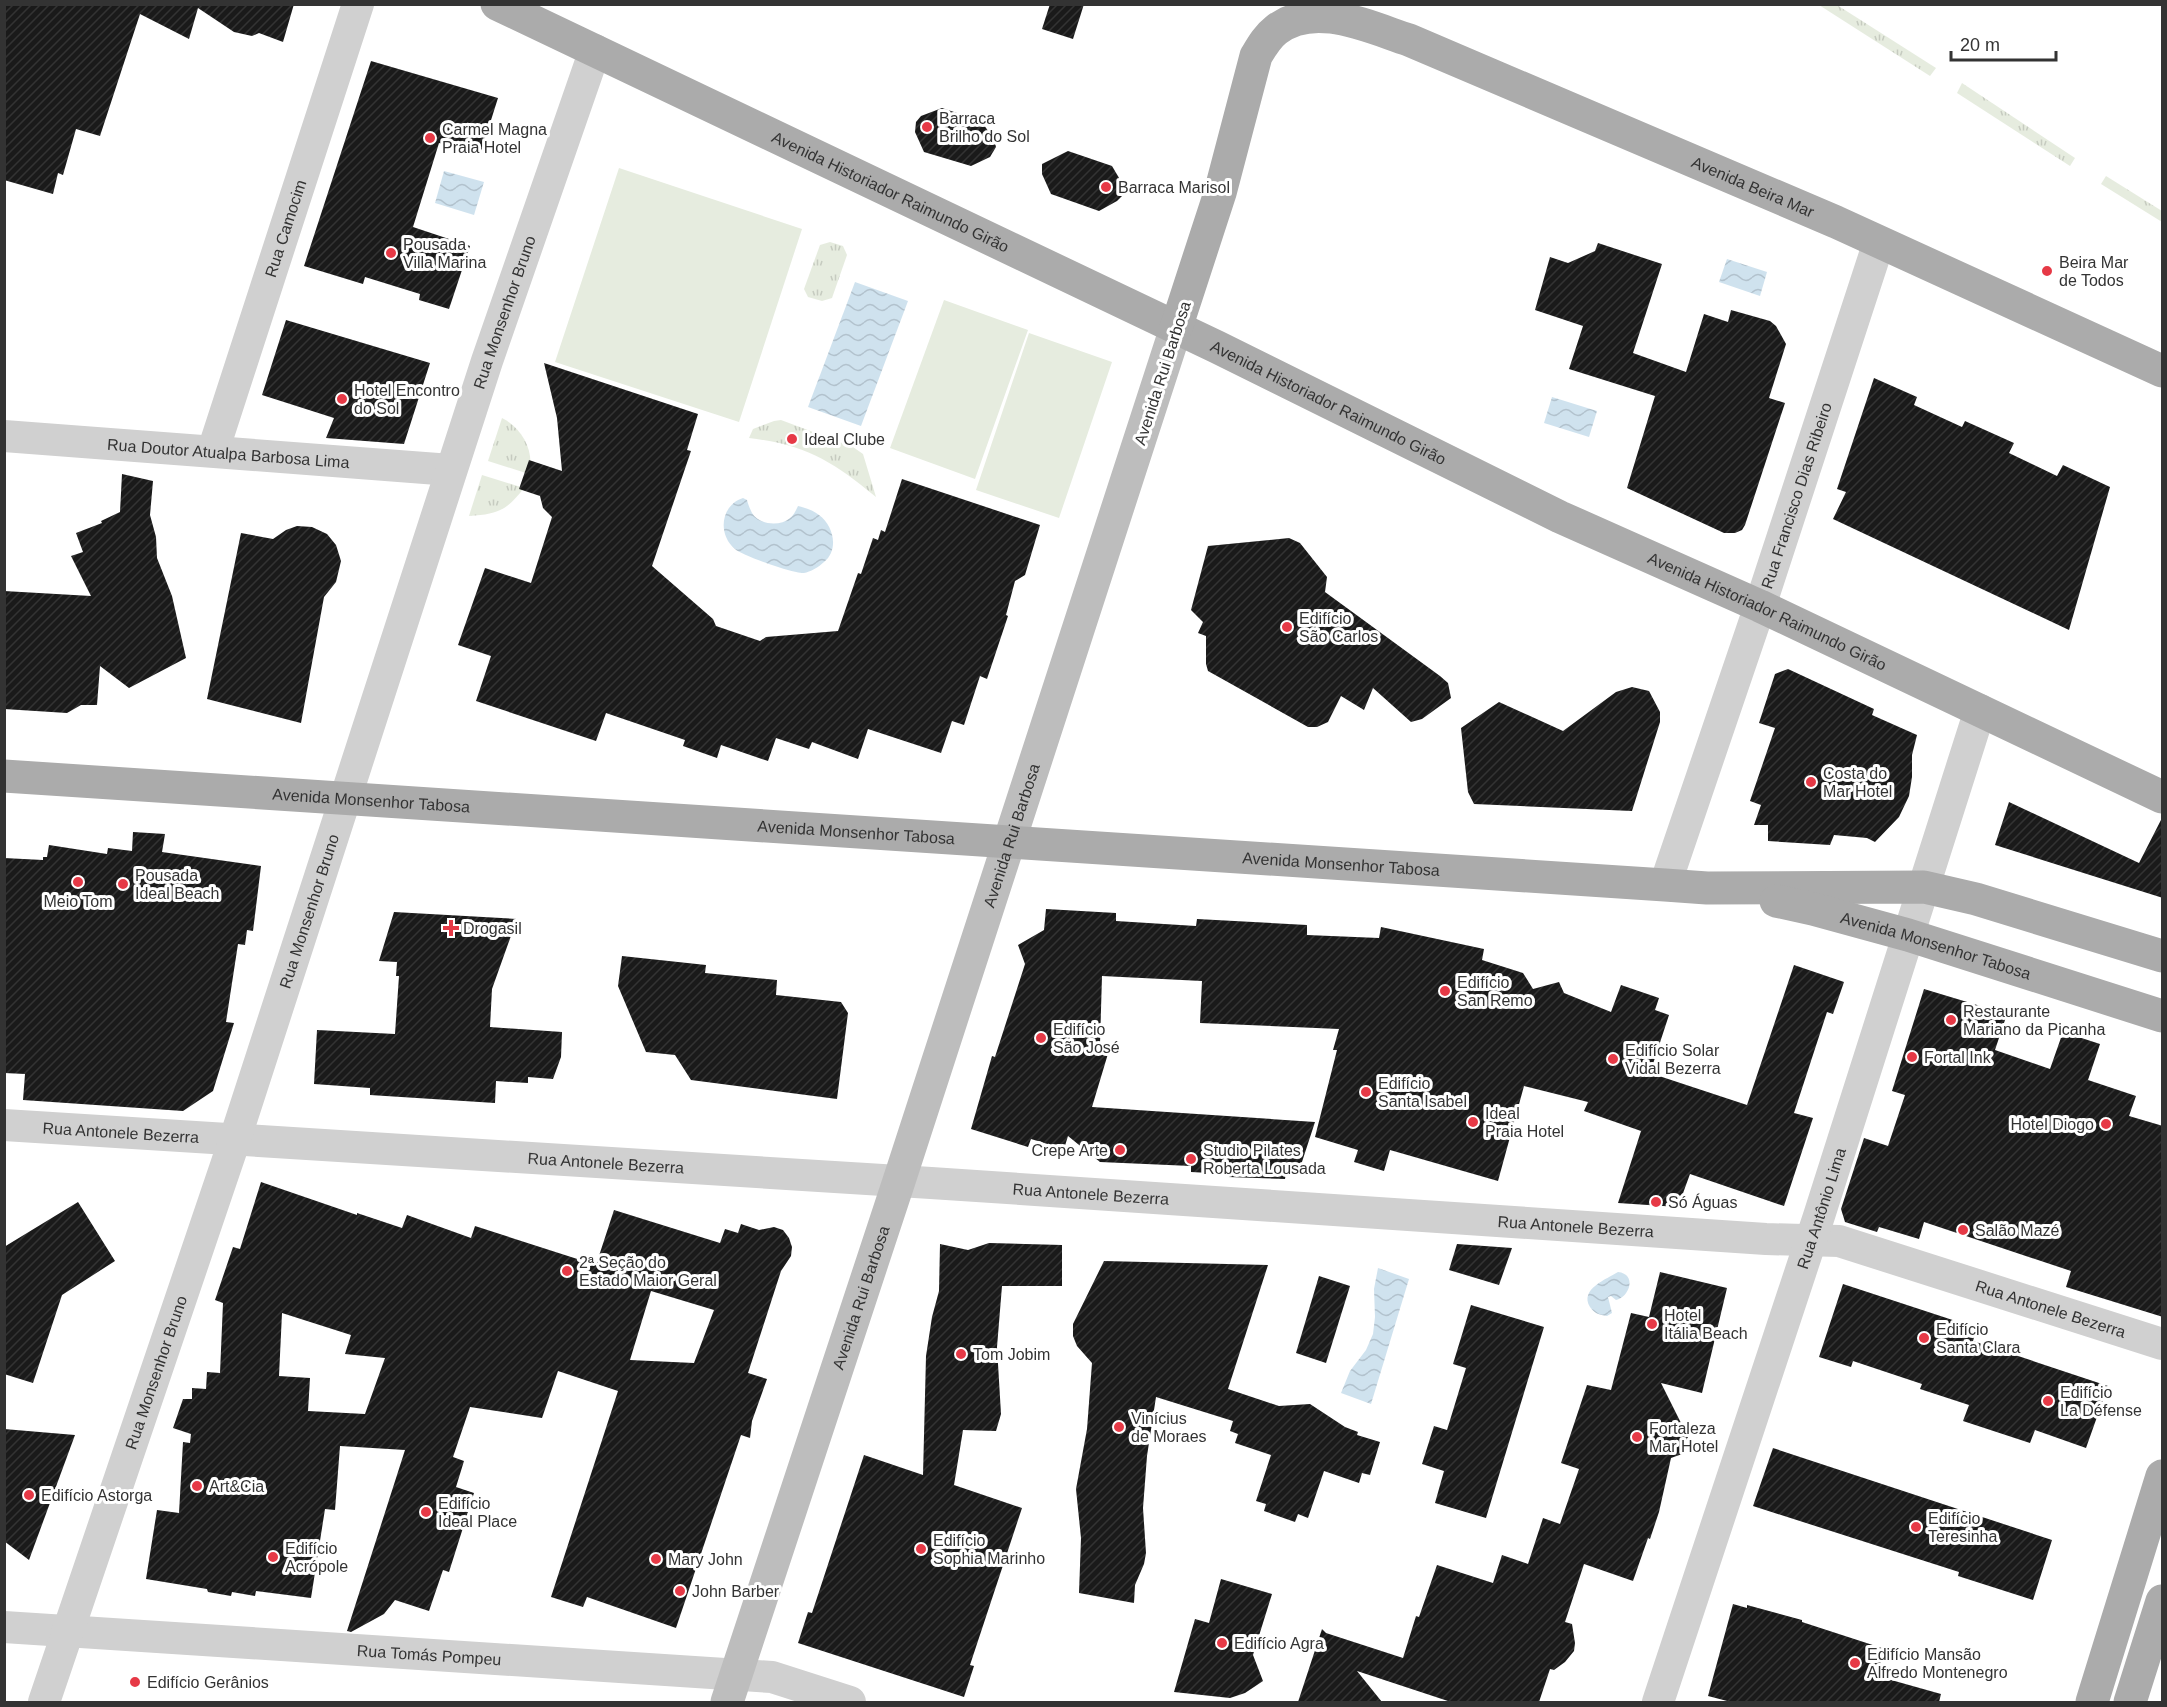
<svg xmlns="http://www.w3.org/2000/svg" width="2167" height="1707" viewBox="0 0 2167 1707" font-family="Helvetica,sans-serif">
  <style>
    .grass { fill: url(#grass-tufts) }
    .garden { fill: #e6ecdf }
    .water { fill: url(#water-waves) }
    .building { fill: url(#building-hatch); fill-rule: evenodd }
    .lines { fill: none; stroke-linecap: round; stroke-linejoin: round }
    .minor { stroke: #d0d0d0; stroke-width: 32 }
    .secondary { stroke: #bdbdbd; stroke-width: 33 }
    .primary { stroke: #ababab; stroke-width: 33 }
    .poi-dot { fill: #e63946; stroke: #fff; stroke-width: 2 }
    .labels { text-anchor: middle; stroke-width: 6; stroke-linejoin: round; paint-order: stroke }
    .poi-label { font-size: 16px; fill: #333; stroke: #fff; text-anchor: start }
    .street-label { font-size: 16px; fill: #333; stroke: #fff }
  </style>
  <defs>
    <pattern id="grass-tufts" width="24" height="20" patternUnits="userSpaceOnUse" patternTransform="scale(1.5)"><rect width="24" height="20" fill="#e6ecdf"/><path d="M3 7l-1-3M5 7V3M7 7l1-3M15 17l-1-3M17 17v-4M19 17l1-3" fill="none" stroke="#c6cbc0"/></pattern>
    <pattern id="water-waves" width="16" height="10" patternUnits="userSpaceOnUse" patternTransform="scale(1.5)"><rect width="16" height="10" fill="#cfe2ee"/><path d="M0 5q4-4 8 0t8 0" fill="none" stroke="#b2c2cd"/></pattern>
    <pattern id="building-hatch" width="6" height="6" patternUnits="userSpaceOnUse" patternTransform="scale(1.5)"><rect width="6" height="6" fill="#1a1a1a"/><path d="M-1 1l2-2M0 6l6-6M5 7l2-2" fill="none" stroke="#333"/></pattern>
  </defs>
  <rect width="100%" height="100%" fill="#fff"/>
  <g class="grass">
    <polygon points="1819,5 1837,5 1936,68 1930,76"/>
    <polygon points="1962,83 2075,158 2070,166 1957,93"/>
    <polygon points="2106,176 2162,211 2162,222 2101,184"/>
    <polygon points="830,242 843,246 847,255 832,298 822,301 808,297 804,289 820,245"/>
    <path d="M502,418C522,428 535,451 529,474L488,461Z"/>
    <path d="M781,420L853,447L863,454L876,497C832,461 806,445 749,438L753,429L774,421Z"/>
    <path d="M482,475L524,488C506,511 498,514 469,516Z"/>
  </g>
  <g class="garden">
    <polygon points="619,168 802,229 739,422 555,362"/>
    <polygon points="944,300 1028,330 975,479 890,448"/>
    <polygon points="1029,333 1112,362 1059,518 976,490"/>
  </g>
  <g class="water">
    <polygon points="444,171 484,182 474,215 435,203"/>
    <polygon points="1727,259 1767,272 1760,296 1719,282"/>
    <polygon points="855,282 908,301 861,426 808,407"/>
    <polygon points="1552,397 1597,411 1589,437 1544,423"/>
    <path d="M743,498L747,500C748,504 750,509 752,513C759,525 780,527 790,518C794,515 796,510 798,506C805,508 813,510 819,515C834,526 839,550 824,562C819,567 810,572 804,573C794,574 741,555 735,549C717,534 721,505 743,498Z"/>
    <polygon points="1378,1268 1409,1279 1371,1404 1341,1393 1350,1371 1366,1350 1373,1334 1375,1317 1374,1289"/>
    <path d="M1618,1272C1637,1274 1630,1297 1616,1300L1611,1296L1608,1297L1612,1313L1607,1316C1599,1315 1594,1313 1590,1307C1579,1289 1607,1279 1618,1272Z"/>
  </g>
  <g class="building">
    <polygon points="4,4 294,4 283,42 259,33 252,36 234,32 198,8 189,39 140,14 100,136 76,129 63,175 58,173 53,194 4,180"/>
    <polygon points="1050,4 1084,4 1073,39 1042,29"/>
    <polygon points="371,61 498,98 480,155 439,143 413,227 470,246 449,309 419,300 420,294 365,277 363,284 304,266"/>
    <polygon points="942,108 981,121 994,139 996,147 990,157 971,166 924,152 915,132 916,122 921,116"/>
    <polygon points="1068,151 1112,166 1122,183 1124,194 1117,201 1099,211 1051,194 1042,174 1042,164"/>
    <polygon points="1598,243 1662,264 1633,353 1686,372 1704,314 1728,322 1731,310 1770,321 1776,326 1786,344 1769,398 1785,403 1745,525 1742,530 1735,533 1724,533 1627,488 1655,396 1569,369 1583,326 1535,310 1550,257 1568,263 1595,251"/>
    <polygon points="286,320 430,363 404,444 326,438 334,418 262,395"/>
    <polygon points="544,363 698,414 687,450 691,451 652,566 713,619 716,626 760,641 766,637 838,631 858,573 861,574 873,538 878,540 881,530 885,532 902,479 1040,525 1025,575 1015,581 1006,615 1008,616 987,679 980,676 964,725 952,721 941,753 868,729 858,759 812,742 809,749 776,738 768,761 721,745 717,758 683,746 685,740 606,713 596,741 476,701 491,656 458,645 485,568 531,583 552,517 543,508 540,496 519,489 529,460 562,471 557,418"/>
    <polygon points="1874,378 1917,397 1914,405 1962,427 1965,421 2014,443 2009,453 2057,476 2063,465 2110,487 2069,630 1833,519 1846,492 1837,489"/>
    <polygon points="122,474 153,481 150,515 156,537 157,558 172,596 186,658 129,688 100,666 97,705 81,705 67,713 4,709 4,591 91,596 71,556 83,552 76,533 102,523 101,521 120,512"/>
    <polygon points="297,526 312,527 327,534 336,545 341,561 336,582 324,597 301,723 207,699 241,533 273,539 286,530"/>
    <polygon points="1289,538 1300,543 1327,577 1325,592 1440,676 1448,683 1451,698 1422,719 1411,722 1373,688 1364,710 1341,696 1328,722 1317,727 1308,727 1208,671 1206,664 1206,636 1198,633 1203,622 1191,610 1208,546"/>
    <polygon points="1788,669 1874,709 1872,715 1917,735 1912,755 1912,777 1909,796 1899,817 1875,842 1867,838 1834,835 1830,845 1768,841 1768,825 1754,825 1761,805 1750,801 1775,728 1759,723 1775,674"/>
    <polygon points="1632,687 1649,691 1660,712 1660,722 1632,811 1474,804 1468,792 1461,728 1499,702 1563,731 1616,692"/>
    <polygon points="2009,802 2139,863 2163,816 2163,898 1995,845"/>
    <polygon points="133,832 165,834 162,852 261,866 253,931 247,930 245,945 238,944 226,1022 234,1023 213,1091 183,1111 23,1100 25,1074 4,1073 4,858 43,860 43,857 47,857 49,845 107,854 108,848 132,851"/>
    <polygon points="1046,909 1116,913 1116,921 1196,926 1197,919 1307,925 1307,935 1379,938 1381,927 1484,949 1482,960 1523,973 1533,989 1559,982 1564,993 1611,1012 1621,985 1659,998 1655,1010 1669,1015 1650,1073 1747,1105 1794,965 1844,982 1833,1014 1827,1012 1794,1113 1813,1118 1784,1206 1690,1174 1678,1207 1618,1203 1641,1131 1584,1111 1588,1102 1524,1086 1498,1181 1390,1150 1384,1171 1354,1162 1358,1150 1315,1137 1337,1050 1333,1050 1339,1029 1200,1023 1202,981 1102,976 1100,1044 1110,1047 1092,1107 1315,1122 1300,1168 1287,1166 1285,1179 1228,1177 1228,1174 1191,1172 1191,1166 1100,1162 1068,1136 1064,1149 1031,1139 1028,1147 971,1129 992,1056 995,1057 1025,964 1018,945 1044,930"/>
    <polygon points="394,912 517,919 492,989 490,1027 562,1032 561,1057 553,1079 528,1077 528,1083 496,1081 495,1103 370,1095 370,1088 314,1084 317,1030 395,1034 399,976 396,976 397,962 379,961"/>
    <polygon points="622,956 706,965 705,973 777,980 776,995 841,1002 848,1013 837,1099 691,1080 675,1055 646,1052 618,986"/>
    <polygon points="1924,989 2007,1014 1995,1050 2050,1069 2063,1032 2100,1044 2088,1080 2136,1096 2129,1116 2163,1126 2163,1317 2066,1287 2071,1271 1924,1222 1919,1239 1879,1227 1877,1232 1845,1222 1841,1209 1864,1138 1888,1146 1905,1095 1892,1091"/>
    <path d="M261,1182L357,1215V1213L402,1228L407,1215L471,1238L475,1226L596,1265L614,1210L720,1243L725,1229L738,1233L741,1224L759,1230L774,1227L783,1230L789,1238L792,1247L791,1256L781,1271L748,1373L767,1379L752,1421L750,1438L741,1435L676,1628L587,1597L583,1607L551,1597L618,1391L558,1371L542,1418L470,1407L453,1457L464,1461L456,1487L474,1493L449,1572L443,1570L429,1611L395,1600L384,1614L351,1632L347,1631L405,1450L340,1446L335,1510L325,1509L311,1598L256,1591L255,1596L232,1592L231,1596L208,1592L207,1589L146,1579L157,1510L179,1513L183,1442L190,1443L191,1434L173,1428L183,1399H192V1388L206,1389L207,1372L220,1373L223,1303L215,1300L233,1247L240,1249ZM651,1291L714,1310L694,1363L630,1360ZM282,1313L351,1335L345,1354L385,1358L365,1414L308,1411L310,1378L279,1376Z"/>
    <polygon points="78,1202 115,1261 62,1295 33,1383 4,1374 4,1247"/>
    <polygon points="989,1243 1062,1245 1062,1286 1002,1286 997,1347 1001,1414 996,1431 963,1430 954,1485 1022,1508 970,1665 974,1666 964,1697 798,1643 808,1612 812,1613 864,1455 923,1475 926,1356 932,1317 939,1291 940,1244 968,1250"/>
    <polygon points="1457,1244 1512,1248 1499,1285 1449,1270"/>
    <polygon points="1104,1261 1268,1265 1228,1389 1279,1406 1310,1404 1345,1427 1358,1432 1357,1435 1380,1442 1370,1475 1362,1473 1359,1483 1324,1471 1308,1518 1298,1514 1295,1522 1264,1511 1266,1504 1256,1501 1271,1455 1235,1443 1238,1434 1230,1431 1233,1421 1156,1397 1147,1456 1143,1508 1146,1553 1144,1564 1135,1585 1134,1603 1079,1593 1081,1538 1076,1489 1087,1429 1092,1363 1077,1346 1073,1336 1073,1324"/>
    <polygon points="1660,1272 1727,1288 1702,1393 1661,1383 1688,1437 1688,1443 1685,1453 1671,1458 1659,1512 1650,1539 1648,1538 1633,1581 1584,1564 1565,1622 1572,1624 1575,1643 1574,1651 1565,1662 1554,1670 1550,1669 1539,1702 1451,1702 1357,1671 1382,1702 1298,1702 1322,1629 1326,1633 1403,1658 1416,1616 1419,1617 1437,1565 1493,1583 1502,1555 1528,1564 1543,1518 1560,1524 1579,1469 1561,1463 1587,1385 1611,1390 1631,1313 1649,1317"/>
    <polygon points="1319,1276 1350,1286 1326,1363 1296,1353"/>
    <polygon points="1843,1284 1977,1328 1973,1341 2108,1386 2086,1448 2035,1430 2030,1443 1963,1421 1969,1405 1920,1389 1922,1384 1853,1361 1851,1367 1819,1357"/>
    <polygon points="1471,1305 1544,1327 1486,1518 1435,1503 1444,1471 1422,1464 1434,1426 1447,1430 1466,1368 1453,1364"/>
    <polygon points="4,1429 75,1435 29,1560 4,1541"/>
    <polygon points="1773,1448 2052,1540 2033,1600 1958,1576 1959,1572 1753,1506"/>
    <polygon points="1221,1579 1272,1594 1253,1655 1263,1681 1245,1693 1230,1698 1174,1692 1195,1619 1209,1623"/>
    <polygon points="1733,1604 1747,1608 1747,1605 1802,1620 1802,1622 1885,1649 1877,1676 1941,1694 1939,1702 1731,1702 1708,1696"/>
  </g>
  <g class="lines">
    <g class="minor">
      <path id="s1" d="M4,436L451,470"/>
      <path id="s2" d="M213,451L358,4"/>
      <path id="s3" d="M1665,885L1760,606L1879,242"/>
      <path id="s4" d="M4,1125L931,1183L1766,1239L1839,1241L2162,1344"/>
      <path id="s5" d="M4,1627L772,1677L850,1702"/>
      <path id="s6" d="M44,1702L235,1139L487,361L595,50"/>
      <path id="s7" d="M1658,1702L1819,1216L1980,710"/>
    </g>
    <path class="secondary" id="s8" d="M727,1702L899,1181L1176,328"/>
    <g class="primary">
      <path id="s9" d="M497,4L1217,347L1560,517L1760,606L2162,797"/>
      <path id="s10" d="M1176,328L1220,193L1256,56C1262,46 1267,37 1276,30C1314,0 1369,27 1409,40L1836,222L2162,371"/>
      <path id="s11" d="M4,776L1665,885L1707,888L1924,887L1976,899L2162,956"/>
      <path id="s12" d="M1776,901L1813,909L1908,935L2162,1016"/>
      <polyline points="2092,1702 2162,1476"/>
      <polyline points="2130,1702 2162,1601"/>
    </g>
  </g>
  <g class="poi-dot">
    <circle cx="927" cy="127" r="6"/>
    <circle cx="430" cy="138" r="6"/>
    <circle cx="1106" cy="187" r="6"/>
    <circle cx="391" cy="253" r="6"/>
    <circle cx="2047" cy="271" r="6"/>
    <circle cx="342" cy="399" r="6"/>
    <circle cx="792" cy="439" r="6"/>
    <circle cx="1287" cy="627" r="6"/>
    <circle cx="1811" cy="782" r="6"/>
    <circle cx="78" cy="882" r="6"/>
    <circle cx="123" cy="884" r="6"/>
    <path d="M448 919h6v6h6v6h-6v6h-6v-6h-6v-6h6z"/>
    <circle cx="1445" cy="991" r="6"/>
    <circle cx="1951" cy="1020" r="6"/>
    <circle cx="1041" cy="1038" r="6"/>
    <circle cx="1912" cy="1057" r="6"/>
    <circle cx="1613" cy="1059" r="6"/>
    <circle cx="1366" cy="1092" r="6"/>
    <circle cx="1473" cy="1122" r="6"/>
    <circle cx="2106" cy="1124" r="6"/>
    <circle cx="1120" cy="1150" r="6"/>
    <circle cx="1191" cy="1159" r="6"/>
    <circle cx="1656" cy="1202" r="6"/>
    <circle cx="1963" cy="1230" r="6"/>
    <circle cx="567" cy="1271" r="6"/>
    <circle cx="1652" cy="1324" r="6"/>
    <circle cx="1924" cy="1338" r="6"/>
    <circle cx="961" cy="1354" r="6"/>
    <circle cx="2048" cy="1401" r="6"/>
    <circle cx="1119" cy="1427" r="6"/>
    <circle cx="1637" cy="1437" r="6"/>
    <circle cx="197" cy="1486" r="6"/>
    <circle cx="29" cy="1495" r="6"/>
    <circle cx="426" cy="1512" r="6"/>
    <circle cx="1916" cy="1527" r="6"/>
    <circle cx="921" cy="1549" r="6"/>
    <circle cx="273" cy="1557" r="6"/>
    <circle cx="656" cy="1559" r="6"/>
    <circle cx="680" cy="1591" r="6"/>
    <circle cx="1222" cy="1643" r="6"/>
    <circle cx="1855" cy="1663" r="6"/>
    <circle cx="135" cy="1682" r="6"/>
  </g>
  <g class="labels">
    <g class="poi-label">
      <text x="939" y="124">Barraca<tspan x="939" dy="18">Brilho do Sol</tspan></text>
      <text x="442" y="135">Carmel Magna<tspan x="442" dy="18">Praia Hotel</tspan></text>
      <text x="1118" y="193">Barraca Marisol</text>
      <text x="403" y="250">Pousada<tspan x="403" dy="18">Villa Marina</tspan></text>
      <text x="2059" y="268">Beira Mar<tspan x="2059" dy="18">de Todos</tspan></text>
      <text x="354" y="396">Hotel Encontro<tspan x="354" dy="18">do Sol</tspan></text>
      <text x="804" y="445">Ideal Clube</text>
      <text x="1299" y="624">Edifício<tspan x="1299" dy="18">São Carlos</tspan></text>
      <text x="1823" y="779">Costa do<tspan x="1823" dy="18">Mar Hotel</tspan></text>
      <text x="135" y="881">Pousada<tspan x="135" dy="18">Ideal Beach</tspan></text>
      <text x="78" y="907" text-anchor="middle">Meio Tom</text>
      <text x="463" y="934">Drogasil</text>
      <text x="1457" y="988">Edifício<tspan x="1457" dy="18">San Remo</tspan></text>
      <text x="1963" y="1017">Restaurante<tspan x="1963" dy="18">Mariano da Picanha</tspan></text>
      <text x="1053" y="1035">Edifício<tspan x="1053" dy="18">São José</tspan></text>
      <text x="1625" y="1056">Edifício Solar<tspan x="1625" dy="18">Vidal Bezerra</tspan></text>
      <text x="1924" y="1063">Fortal Ink</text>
      <text x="1378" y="1089">Edifício<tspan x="1378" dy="18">Santa Isabel</tspan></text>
      <text x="1485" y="1119">Ideal<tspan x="1485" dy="18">Praia Hotel</tspan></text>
      <text x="2094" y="1130" text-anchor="end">Hotel Diogo</text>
      <text x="1108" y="1156" text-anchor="end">Crepe Arte</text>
      <text x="1203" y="1156">Studio Pilates<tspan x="1203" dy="18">Roberta Lousada</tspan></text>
      <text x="1668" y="1208">Só Águas</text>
      <text x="1975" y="1236">Salão Mazé</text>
      <text x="579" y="1268">2ª Seção do<tspan x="579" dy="18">Estado Maior Geral</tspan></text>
      <text x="1664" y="1321">Hotel<tspan x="1664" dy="18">Itália Beach</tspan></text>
      <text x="1936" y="1335">Edifício<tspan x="1936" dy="18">Santa Clara</tspan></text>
      <text x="973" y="1360">Tom Jobim</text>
      <text x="2060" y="1398">Edifício<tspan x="2060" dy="18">La Défense</tspan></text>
      <text x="1131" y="1424">Vinícius<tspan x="1131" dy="18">de Moraes</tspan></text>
      <text x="1649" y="1434">Fortaleza<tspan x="1649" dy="18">Mar Hotel</tspan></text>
      <text x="209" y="1492">Art&amp;Cia</text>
      <text x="41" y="1501">Edifício Astorga</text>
      <text x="438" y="1509">Edifício<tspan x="438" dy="18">Ideal Place</tspan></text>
      <text x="1928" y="1524">Edifício<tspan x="1928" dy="18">Teresinha</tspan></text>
      <text x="933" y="1546">Edifício<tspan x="933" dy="18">Sophia Marinho</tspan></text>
      <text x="285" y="1554">Edifício<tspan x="285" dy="18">Acrópole</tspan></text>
      <text x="668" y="1565">Mary John</text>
      <text x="692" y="1597">John Barber</text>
      <text x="1234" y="1649">Edifício Agra</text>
      <text x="1867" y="1660">Edifício Mansão<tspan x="1867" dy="18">Alfredo Montenegro</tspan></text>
      <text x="147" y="1688">Edifício Gerânios</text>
    </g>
    <g class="street-label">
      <text dy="6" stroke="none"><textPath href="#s10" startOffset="830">Avenida Beira Mar</textPath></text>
      <text dy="6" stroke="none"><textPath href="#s9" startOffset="436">Avenida Historiador Raimundo Girão</textPath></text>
      <text dy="6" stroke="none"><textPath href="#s2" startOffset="234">Rua Camocim</textPath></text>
      <text dy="6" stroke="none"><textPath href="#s6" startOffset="1464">Rua Monsenhor Bruno</textPath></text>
      <text transform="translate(1162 373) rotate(-72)" y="6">Avenida Rui Barbosa</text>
      <text dy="6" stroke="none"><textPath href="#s9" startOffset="922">Avenida Historiador Raimundo Girão</textPath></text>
      <text dy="6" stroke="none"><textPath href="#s1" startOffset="225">Rua Doutor Atualpa Barbosa Lima</textPath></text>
      <text dy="6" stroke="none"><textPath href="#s3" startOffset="411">Rua Francisco Dias Ribeiro</textPath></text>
      <text dy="6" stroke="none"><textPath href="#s9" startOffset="1408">Avenida Historiador Raimundo Girão</textPath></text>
      <text dy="6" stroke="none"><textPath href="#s11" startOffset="368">Avenida Monsenhor Tabosa</textPath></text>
      <text dy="6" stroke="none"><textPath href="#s11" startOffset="854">Avenida Monsenhor Tabosa</textPath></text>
      <text dy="6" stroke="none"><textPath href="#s8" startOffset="912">Avenida Rui Barbosa</textPath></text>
      <text dy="6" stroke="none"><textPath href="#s11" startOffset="1340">Avenida Monsenhor Tabosa</textPath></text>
      <text dy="6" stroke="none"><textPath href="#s6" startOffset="834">Rua Monsenhor Bruno</textPath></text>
      <text dy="6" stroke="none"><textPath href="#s12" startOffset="166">Avenida Monsenhor Tabosa</textPath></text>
      <text dy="6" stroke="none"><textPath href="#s4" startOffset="117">Rua Antonele Bezerra</textPath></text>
      <text dy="6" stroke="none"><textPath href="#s4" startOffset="603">Rua Antonele Bezerra</textPath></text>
      <text dy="6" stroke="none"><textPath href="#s4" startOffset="1089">Rua Antonele Bezerra</textPath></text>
      <text dy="6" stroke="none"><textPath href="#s7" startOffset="520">Rua Antônio Lima</textPath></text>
      <text dy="6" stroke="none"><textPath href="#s4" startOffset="1575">Rua Antonele Bezerra</textPath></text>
      <text dy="6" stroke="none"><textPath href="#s8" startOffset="426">Avenida Rui Barbosa</textPath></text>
      <text dy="6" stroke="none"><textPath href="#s4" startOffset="2061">Rua Antonele Bezerra</textPath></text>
      <text dy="6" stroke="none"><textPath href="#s6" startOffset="348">Rua Monsenhor Bruno</textPath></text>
      <text dy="6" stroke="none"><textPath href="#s5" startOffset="426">Rua Tomás Pompeu</textPath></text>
    </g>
  </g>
  <rect width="2167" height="1707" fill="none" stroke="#333333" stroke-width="12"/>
  <path d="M1951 51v9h105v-9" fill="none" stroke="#333333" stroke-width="3"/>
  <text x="1960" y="51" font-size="18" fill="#333333" stroke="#ffffff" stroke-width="4.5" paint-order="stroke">20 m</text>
</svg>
